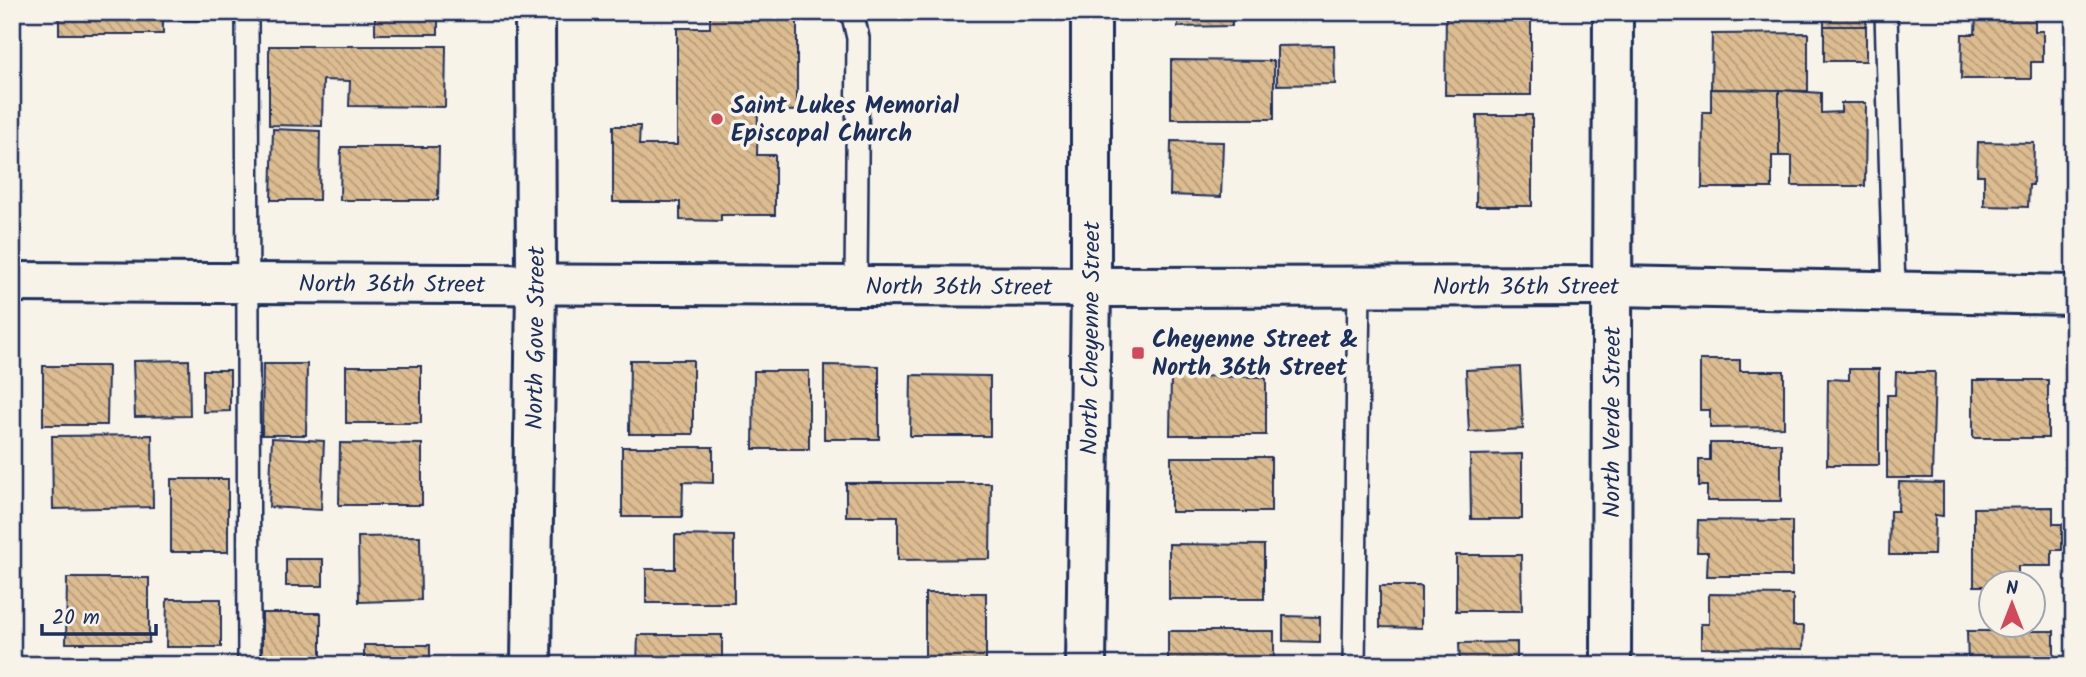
<svg xmlns="http://www.w3.org/2000/svg" width="2086" height="677" viewBox="0 0 2086 677" font-family="Kalam,sans-serif">
  <style>
    .building { fill: url(#building-back-hatch); stroke: #1b2f5e; stroke-width: 2 }
    .lines { fill: none; stroke-linecap: round; stroke-linejoin: round }
    .service-casing { stroke: #1b2f5e; stroke-width: 26 }
    .minor-casing { stroke: #1b2f5e; stroke-width: 44 }
    .tertiary-casing { stroke: #1b2f5e; stroke-width: 44 }
    .service { stroke: #f7f3e8; stroke-width: 21 }
    .minor { stroke: #f7f3e8; stroke-width: 38 }
    .tertiary { stroke: #f7f3e8; stroke-width: 38 }
    .poi-dot { fill: #d1495b; stroke: #f7f3e8; stroke-width: 2.5 }
    .labels { text-anchor: middle; stroke-width: 7; stroke-linejoin: round; paint-order: stroke }
    .poi-label { font-size: 24px; font-weight: bold; fill: #1b2f5e; stroke: #f7f3e8; text-anchor: start }
    .street-label { font-size: 24px; fill: #1b2f5e; stroke: #f7f3e8 }
  </style>
  <defs>
    <pattern id="building-back-hatch" width="6" height="6" patternUnits="userSpaceOnUse" patternTransform="scale(1.75)"><rect width="6" height="6" fill="#ddbd90"/><path d="M-1 5l2 2M0 0l6 6M5-1l2 2" fill="none" stroke="#b29a79"/></pattern>
  </defs>
  <rect width="100%" height="100%" fill="#f7f3e8"/>
  <filter id="ink" filterUnits="userSpaceOnUse"><feTurbulence type="fractalNoise" baseFrequency=".0143" numOctaves="2"/><feDisplacementMap in="SourceGraphic" scale="14" xChannelSelector="R" yChannelSelector="G"/><feConvolveMatrix kernelMatrix="1 2 1 2 8 2 1 2 1" color-interpolation-filters="sRGB"/></filter>
  <g filter="url(#ink)">
    <g class="building">
      <rect x="59" y="12" width="104" height="22"/>
      <rect x="174" y="12" width="51" height="8"/>
      <rect x="375" y="12" width="63" height="22"/>
      <polygon points="710,12 797,12 797,111 758,110 757,155 775,155 775,215 721,215 721,221 680,220 680,202 613,202 613,126 640,126 639,145 677,145 677,28 710,28"/>
      <polygon points="1178,12 1232,12 1232,26 1178,27"/>
      <polygon points="1446,12 1531,12 1531,95 1445,95"/>
      <rect x="1714" y="12" width="97" height="5"/>
      <rect x="1824" y="12" width="42" height="14"/>
      <polygon points="1976,12 2035,12 2035,31 2043,31 2043,62 2031,62 2031,79 1961,79 1962,34 1975,34"/>
      <rect x="1824" y="26" width="42" height="35"/>
      <polygon points="1808,33 1808,91 1711,89 1712,34"/>
      <polygon points="1334,45 1335,84 1277,85 1277,46"/>
      <polygon points="269,46 446,46 445,107 349,106 350,81 323,80 322,126 269,125"/>
      <polygon points="1171,60 1274,61 1274,119 1171,119"/>
      <polygon points="1711,89 1779,90 1779,156 1772,156 1772,188 1702,188 1703,112 1711,112"/>
      <polygon points="1779,90 1821,93 1821,113 1841,112 1841,103 1866,103 1865,186 1792,186 1792,156 1779,156"/>
      <polygon points="1477,115 1532,115 1532,206 1476,206"/>
      <polygon points="273,129 320,131 319,200 271,200"/>
      <polygon points="1171,141 1223,142 1221,197 1170,195"/>
      <polygon points="1978,142 2034,143 2033,185 2029,185 2028,207 1984,206 1984,175 1977,175"/>
      <polygon points="341,147 439,147 438,200 340,200"/>
      <polygon points="189,360 190,416 135,417 133,361"/>
      <polygon points="630,360 693,360 693,434 629,434"/>
      <polygon points="1700,360 1740,360 1740,371 1784,371 1784,427 1710,428 1710,410 1700,410"/>
      <polygon points="263,364 307,364 306,435 262,435"/>
      <polygon points="824,365 879,366 879,439 824,439"/>
      <polygon points="43,366 108,366 107,425 43,425"/>
      <rect x="346" y="366" width="75" height="57"/>
      <polygon points="1520,367 1523,429 1469,432 1466,370"/>
      <polygon points="1849,369 1879,369 1879,465 1827,465 1828,379 1849,380"/>
      <polygon points="203,370 230,370 230,411 203,412"/>
      <polygon points="754,371 809,371 809,449 753,449"/>
      <polygon points="1896,372 1935,372 1932,478 1887,478 1887,395 1895,395"/>
      <polygon points="911,375 990,376 990,436 910,436"/>
      <polygon points="1171,376 1266,377 1266,435 1170,435"/>
      <rect x="1973" y="380" width="75" height="58"/>
      <polygon points="152,435 153,507 53,509 52,436"/>
      <polygon points="272,438 324,441 321,510 269,507"/>
      <polygon points="340,443 422,444 422,505 339,505"/>
      <polygon points="1710,443 1781,443 1781,501 1707,501 1707,486 1699,486 1699,460 1710,460"/>
      <polygon points="622,447 713,447 713,483 683,482 682,517 622,517"/>
      <polygon points="1522,454 1522,519 1471,519 1470,455"/>
      <rect x="1171" y="457" width="100" height="55"/>
      <rect x="171" y="479" width="57" height="73"/>
      <polygon points="1899,482 1943,483 1943,516 1935,515 1934,555 1889,555 1890,511 1898,511"/>
      <polygon points="846,483 991,483 990,559 898,560 898,516 846,516"/>
      <polygon points="2053,507 2053,524 2062,524 2062,550 2052,550 2052,566 2018,566 2018,582 1992,582 1992,586 1974,586 1974,508"/>
      <polygon points="1698,520 1792,521 1792,576 1707,576 1708,552 1697,552"/>
      <polygon points="675,535 734,536 734,603 646,603 646,569 675,569"/>
      <polygon points="420,536 421,600 359,602 358,537"/>
      <polygon points="1169,544 1264,545 1264,599 1169,599"/>
      <polygon points="1456,555 1521,555 1522,611 1456,611"/>
      <rect x="286" y="559" width="37" height="27"/>
      <polygon points="67,578 149,578 149,643 66,643"/>
      <polygon points="1380,586 1421,586 1421,628 1380,627"/>
      <rect x="925" y="593" width="61" height="69"/>
      <polygon points="1709,594 1793,595 1793,626 1804,626 1803,649 1701,648 1701,624 1709,624"/>
      <polygon points="167,599 221,599 221,647 166,647"/>
      <rect x="262" y="613" width="59" height="43"/>
      <polygon points="1283,616 1320,617 1320,642 1283,641"/>
      <rect x="1168" y="631" width="106" height="34"/>
      <polygon points="1967,631 2054,631 2054,665 1968,665"/>
      <polygon points="638,635 722,635 722,665 637,665"/>
      <polygon points="1517,642 1517,665 1460,665 1459,643"/>
      <rect x="364" y="645" width="66" height="20"/>
    </g>
    <g class="lines">
      <g class="service-casing">
        <g id="service">
          <polyline points="247,12 249,665"/>
          <polyline points="852,12 858,38 856,286"/>
          <polyline points="1886,12 1894,291"/>
          <polyline points="1354,665 1359,286"/>
        </g>
      </g>
      <g class="minor-casing">
        <g id="minor">
          <path id="s1" d="M12,282L1091,287L1614,286L2074,295"/>
          <path id="s2" d="M531,665L536,285L535,12"/>
          <path id="s3" d="M1611,665L1613,12"/>
        </g>
      </g>
      <g class="tertiary-casing">
        <g id="tertiary">
          <path id="s4" d="M1086,665L1091,287V12"/>
        </g>
      </g>
      <use href="#service" class="service"/>
      <use href="#minor" class="minor"/>
      <use href="#tertiary" class="tertiary"/>
    </g>
  </g>
  <g class="poi-dot">
    <circle cx="717" cy="119" r="7"/>
    <rect x="1131" y="346" width="14" height="14" rx="3.5"/>
  </g>
  <g class="labels">
    <g class="poi-label">
      <text x="731" y="113">Saint Lukes Memorial<tspan x="731" dy="28">Episcopal Church</tspan></text>
      <text x="1152" y="347">Cheyenne Street &amp;<tspan x="1152" dy="28">North 36th Street</tspan></text>
    </g>
    <g class="street-label">
      <text dy="8" stroke="none"><textPath href="#s1" startOffset="380">North 36th Street</textPath></text>
      <text dy="8" stroke="none"><textPath href="#s1" startOffset="1514">North 36th Street</textPath></text>
      <text dy="8" stroke="none"><textPath href="#s1" startOffset="947">North 36th Street</textPath></text>
      <text dy="8" stroke="none"><textPath href="#s2" startOffset="327">North Gove Street</textPath></text>
      <text dy="8" stroke="none"><textPath href="#s4" startOffset="327">North Cheyenne Street</textPath></text>
      <text dy="8" stroke="none"><textPath href="#s3" startOffset="243">North Verde Street</textPath></text>
    </g>
  </g>
  <rect width="2086" height="677" fill="none" stroke="#f7f3e8" stroke-width="42"/>
  <rect x="21" y="21" width="2044" height="635" fill="none" stroke="#1b2f5e" stroke-width="2.5" filter="url(#ink)"/>
  <g transform="translate(2012 604)"><circle r="33" fill="#f7f3e8" stroke="#9fa5b1" stroke-width="2"/>
  <path d="M0-5L12 26L0 18L-12 26Z" fill="#d1495b"/>
  <text y="-10" font-size="19" font-weight="bold" text-anchor="middle" fill="#1b2f5e">N</text>
  </g>
  <path d="M42 624v10h114v-10" fill="none" stroke="#1b2f5e" stroke-width="3.5"/>
  <text x="52" y="624" font-size="21" fill="#1b2f5e" stroke="#f7f3e8" stroke-width="5" paint-order="stroke">20 m</text>
</svg>
